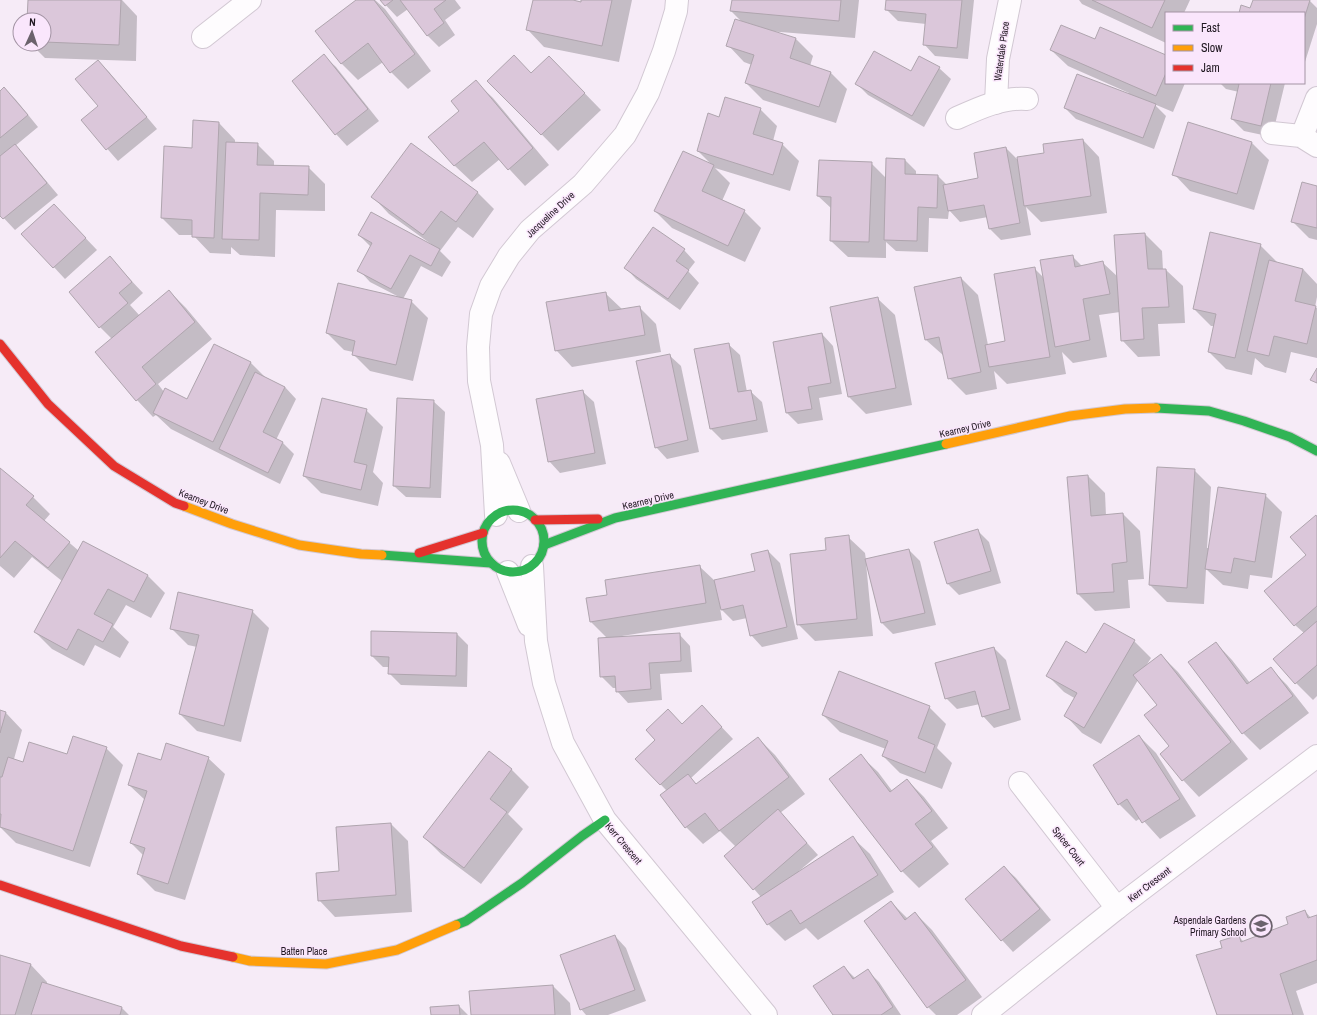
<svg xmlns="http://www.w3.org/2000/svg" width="1317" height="1015" viewBox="0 0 1317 1015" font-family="'Archivo Narrow',sans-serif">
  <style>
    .shadow { fill: #0003 }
    .building { fill: #dbc7da; stroke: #afa5ae }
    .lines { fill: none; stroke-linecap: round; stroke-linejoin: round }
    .street-casing { stroke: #d2c8d3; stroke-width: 24 }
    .fast-casing { stroke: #d2c8d3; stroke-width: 11 }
    .slow-casing { stroke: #d2c8d3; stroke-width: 11 }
    .jam-casing { stroke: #d2c8d3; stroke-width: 11 }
    .street { stroke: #fefcfe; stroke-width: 22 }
    .fast { stroke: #30b455; stroke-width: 9 }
    .slow { stroke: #ff9f0a; stroke-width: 9 }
    .jam { stroke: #e5322d; stroke-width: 9 }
    .labels { text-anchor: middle; stroke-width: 3; stroke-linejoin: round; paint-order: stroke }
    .street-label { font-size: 10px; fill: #201821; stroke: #fae6fc }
    .poi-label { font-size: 10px; fill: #201821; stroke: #fae6fc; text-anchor: end }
  </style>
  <rect width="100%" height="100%" fill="#f6ebf7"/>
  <g class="shadow">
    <polygon points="29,0 122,0 137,16 136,61 45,58 31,44 44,44 44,20 28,20"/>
    <polygon points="358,0 375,0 385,9 431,71 408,89 391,72 383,62 358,80 342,64 317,31"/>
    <polygon points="381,0 455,0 461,8 445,20 455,35 439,47 427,35 408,9 397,17"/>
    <polygon points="534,0 569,0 582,3 582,0 632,0 619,62 544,47 528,30"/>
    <polygon points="733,0 859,0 855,38 768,31 796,39 813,56 810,66 830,72 847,89 836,123 763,100 746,83 752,65 744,62 728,45 743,23 731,11"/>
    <polygon points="887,0 974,0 968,59 935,56 924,44 926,24 898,21 886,9"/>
    <polygon points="1079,0 1190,0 1184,13 1166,13 1166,43 1082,4"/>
    <polygon points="1254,0 1307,0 1310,1 1317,8 1317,24 1304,65 1304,13 1240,13 1251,10"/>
    <polygon points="1095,41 1166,56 1166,83 1185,83 1173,112 1154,104 1166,116 1154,149 1076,119 1065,108 1128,94 1129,93 1068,66 1051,50"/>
    <polygon points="324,56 336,67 379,121 347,146 336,134 293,81"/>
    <polygon points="98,61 109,72 157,129 118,161 82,120 99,106"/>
    <polygon points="939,68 951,79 924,127 868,95 857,84"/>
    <polygon points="531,74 566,74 601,110 558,151 489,81"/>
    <polygon points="476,82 493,98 549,165 525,186 500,159 472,182 455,166 430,137 460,111"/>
    <polygon points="1220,83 1285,83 1272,137 1244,131 1232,119 1239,92 1226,89"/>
    <polygon points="4,88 16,100 38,127 15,146 26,157 58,195 15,230 0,214 0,92"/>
    <polygon points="760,109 777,126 773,141 782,144 799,161 790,191 715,168 730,183 722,201 744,211 761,228 745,262 672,228 655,211 712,165 698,151 719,118"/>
    <polygon points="219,123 235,140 235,143 257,144 274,161 274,166 308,167 325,184 325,211 276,210 275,257 240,255 231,247 231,254 210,253 193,235 179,235 162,218 193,149"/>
    <polygon points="1189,124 1252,143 1269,160 1254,210 1190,191 1174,174"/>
    <polygon points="1083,140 1099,157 1107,213 1041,222 1026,207 1031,235 1001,240 990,229 988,217 960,222 949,210 948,219 929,218 928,252 896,251 886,242 886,258 848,257 831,241 832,209 818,196 871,163 886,178 887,159 905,160 916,171 916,176 938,176 947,185 979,179 1006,148 1019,161 1045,154"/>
    <polygon points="411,144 478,193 494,209 473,238 458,227 440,251 451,262 442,277 421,266 403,299 411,301 428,318 413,381 370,371 353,354 353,352 344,350 327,333 399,297 370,282 359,270 371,247 359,235 430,245 431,244 389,214 373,197"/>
    <polygon points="1317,187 1317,240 1309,238 1292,221"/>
    <polygon points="54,205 97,250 65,279 23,234"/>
    <polygon points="1145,234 1162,251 1163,270 1166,270 1183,286 1185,323 1158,324 1160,356 1138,357 1122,340 1120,312 1099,315 1107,357 1073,363 1062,352 1066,374 1007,384 994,371 997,389 966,395 949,378 944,356 926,340 961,278 978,295 988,345 1006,342 1034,268 1044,278 1072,256 1082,266 1103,263 1118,277"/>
    <polygon points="1260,245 1277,262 1277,263 1303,269 1317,284 1317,297 1315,307 1317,308 1317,358 1291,352 1286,373 1265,367 1255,358 1252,375 1226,369 1209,352 1214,326 1211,326 1194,309"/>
    <polygon points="684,250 695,262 688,271 699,283 680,310 636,279 625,267"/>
    <polygon points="110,258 143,293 130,305 140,316 169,291 186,308 212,339 158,384 164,392 188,400 214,345 251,363 267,379 285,387 296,399 276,440 283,443 294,454 280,484 171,429 156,415 153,417 137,400 112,339 100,327"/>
    <polygon points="605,293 623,310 639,307 656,324 661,352 572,367 556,350"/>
    <polygon points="878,299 895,315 912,405 866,414 849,397"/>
    <polygon points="822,334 833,346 842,394 819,398 823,420 798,424 787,413"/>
    <polygon points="728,344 740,355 747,392 750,391 762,402 768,432 722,440 711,429"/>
    <polygon points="669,355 681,366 699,452 667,459 656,447"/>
    <polygon points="582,391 594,402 606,464 560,473 549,461"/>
    <polygon points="433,401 445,412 441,498 406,497 394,486"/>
    <polygon points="366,410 383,427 373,472 383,483 378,506 321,493 304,476"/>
    <polygon points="0,470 33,497 50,514 44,521 79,551 84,542 148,576 165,593 151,618 126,605 113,627 129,642 120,658 95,645 84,666 52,649 35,632 62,581 32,557 14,578 0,566"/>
    <polygon points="1194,470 1211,487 1207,548 1209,548 1265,495 1282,512 1272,578 1250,575 1248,589 1223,585 1206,569 1204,604 1167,602 1150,585"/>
    <polygon points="1088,476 1105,493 1106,516 1123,514 1140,531 1144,579 1128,580 1130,608 1095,611 1078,594"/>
    <polygon points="1317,518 1317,696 1313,700 1296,683 1304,633 1295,625"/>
    <polygon points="978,531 989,542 1001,583 959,595 948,584"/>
    <polygon points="848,537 865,553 866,560 909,550 920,561 936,625 893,634 882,623 866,563 873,636 815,641 798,624 827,551"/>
    <polygon points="768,551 780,563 798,639 762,647 751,635 747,618 733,621 720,608 722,620 622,636 622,638 679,634 690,646 692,672 660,674 662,700 628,703 617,691 616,688 613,688 601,676 608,639 591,622 608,596 699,566 715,581 756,572"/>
    <polygon points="252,611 269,628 241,742 197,731 180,714 197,647 188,645 171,628"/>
    <polygon points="457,634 468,645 467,687 401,685 389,673 389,667 383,667 372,656"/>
    <polygon points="1134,641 1151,658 1146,666 1161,655 1178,672 1248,759 1199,797 1183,780 1158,705 1138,680 1101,744 1082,733 1066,716 1076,699 1064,692 1047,675 1087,654"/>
    <polygon points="1216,643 1232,660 1250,683 1270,668 1287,685 1309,713 1260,750 1243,733"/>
    <polygon points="994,648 1006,660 1021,720 994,728 983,716 980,704 957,709 946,698"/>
    <polygon points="929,707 946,724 937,748 952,763 942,789 900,773 883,756 886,749 840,732 823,715"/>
    <polygon points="0,711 6,713 22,730 14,759 24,763 106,748 123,765 90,867 16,843 0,827"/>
    <polygon points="713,718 733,739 691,778 697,785 758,738 775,755 805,794 780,813 818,855 799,871 799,872 853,838 870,854 894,892 818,940 806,928 785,941 768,924 753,902 761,897 754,889 736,847 720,831 703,844 686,827 661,796 667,791 636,759 682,725"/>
    <polygon points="1139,736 1156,753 1196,816 1160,839 1141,818 1136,821 1119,804"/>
    <polygon points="489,753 512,770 529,787 508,814 523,829 481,884 441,854 424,837"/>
    <polygon points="861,756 878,772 893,792 907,780 924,797 948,828 931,841 949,864 919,888 902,871 831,779"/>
    <polygon points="208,758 225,774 185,900 155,891 138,874 144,856 131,843 145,800 129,785 161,761"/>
    <polygon points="391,824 408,841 412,912 335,917 319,900 340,872"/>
    <polygon points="1004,867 1016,878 1051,920 1013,952 1002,940"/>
    <polygon points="891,902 908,919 915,913 932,930 982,997 957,1015 936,1015 928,1007"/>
    <polygon points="1305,911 1311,918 1317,916 1317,983 1296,991 1304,1015 1218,1015 1223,948 1238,936 1244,942 1289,925"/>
    <polygon points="615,936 626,948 646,1001 608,1015 586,1015 581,1009"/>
    <polygon points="0,956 31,965 47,982 47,984 122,1008 129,1015 0,1015"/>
    <polygon points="844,967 855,978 867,970 879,982 901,1015 834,1015"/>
    <polygon points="553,986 570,1003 571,1015 472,1015"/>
    <polygon points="459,1006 468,1015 432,1015"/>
  </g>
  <g class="building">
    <polygon points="28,0 121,0 119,45 44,42 44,20 27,20"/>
    <polygon points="356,0 374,0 415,54 390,73 368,43 341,64 315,31"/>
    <polygon points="380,0 393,0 385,6"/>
    <polygon points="400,0 446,0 434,9 444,23 427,36"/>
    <polygon points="533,0 573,0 581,2 581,0 612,0 602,46 526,30"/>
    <polygon points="732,0 841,0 839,21 730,11"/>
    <polygon points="886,0 962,0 957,48 923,45 926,14 885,10"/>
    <polygon points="1092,0 1165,0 1152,28"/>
    <polygon points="1253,0 1310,0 1304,19 1304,13 1239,13 1241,5 1250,8"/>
    <polygon points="735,19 796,38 790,58 831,72 819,107 745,83 754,55 726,46"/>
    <polygon points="1061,25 1095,39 1100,27 1166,55 1166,73 1156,96 1050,50"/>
    <polygon points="874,51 911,71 919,56 940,67 912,116 855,84"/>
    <polygon points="324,54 368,109 335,135 292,81"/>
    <polygon points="514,55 531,73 549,56 585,93 541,135 487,81"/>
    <polygon points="98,60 147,117 106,150 81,120 98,106 75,79"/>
    <polygon points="1077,74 1156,104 1143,138 1064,108"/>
    <polygon points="476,80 533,148 508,170 484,142 454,166 428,137 459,111 451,101"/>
    <polygon points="1235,83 1271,83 1261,126 1231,119 1239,84"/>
    <polygon points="4,87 28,115 0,138 0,91"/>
    <polygon points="725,97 761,108 753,134 783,143 773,175 697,151 708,113 719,117"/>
    <polygon points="193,120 219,122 214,238 192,237 192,220 161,218 164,146 192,148"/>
    <polygon points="1188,122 1252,142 1237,194 1172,175"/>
    <polygon points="1083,139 1091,196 1024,206 1017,157 1044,153 1043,144"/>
    <polygon points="226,142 258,143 257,165 309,166 308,195 260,193 259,240 222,239"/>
    <polygon points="411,143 478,192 456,222 441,211 423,235 371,197"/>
    <polygon points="15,144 47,183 3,219 0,216 0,156"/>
    <polygon points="1006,147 1020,223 989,229 984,205 948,211 943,185 978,178 974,153"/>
    <polygon points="683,151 714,165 702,191 745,210 728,246 654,211"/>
    <polygon points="886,158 905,159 905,174 938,175 937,208 918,207 917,241 884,240"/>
    <polygon points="819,160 872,162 869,242 830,241 831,197 817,196"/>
    <polygon points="1302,182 1317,186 1317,228 1291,222"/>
    <polygon points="54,204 86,238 53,268 21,234"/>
    <polygon points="371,212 440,249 431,266 410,255 391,289 357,271 372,243 358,235"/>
    <polygon points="653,227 685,249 676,261 689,270 668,299 624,268"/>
    <polygon points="1210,232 1261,244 1235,358 1208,352 1216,314 1193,309"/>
    <polygon points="1145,233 1148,269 1166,269 1169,307 1142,308 1144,339 1121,341 1114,235"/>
    <polygon points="1073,255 1075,267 1103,261 1110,294 1083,299 1090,340 1055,347 1040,260"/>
    <polygon points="110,256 132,282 119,293 128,303 99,328 69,292"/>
    <polygon points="1269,260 1303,269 1295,301 1316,306 1307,344 1274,336 1269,356 1247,351"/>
    <polygon points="1035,267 1050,357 989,367 985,345 1005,341 994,274"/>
    <polygon points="961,277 981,372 948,379 939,337 925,340 914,287"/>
    <polygon points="338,283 412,300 396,365 352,355 355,341 326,333"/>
    <polygon points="169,290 195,322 142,367 156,384 136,401 95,352"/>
    <polygon points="606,292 609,311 640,306 645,335 555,351 546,302"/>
    <polygon points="878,297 896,388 848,397 830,307"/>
    <polygon points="822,333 831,383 808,387 812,409 786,413 773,342"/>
    <polygon points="729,343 738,392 751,390 757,420 710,429 694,349"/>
    <polygon points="214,344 251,362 213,442 153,413 165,388 187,399"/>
    <polygon points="670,354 688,440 655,448 636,361"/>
    <polygon points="1317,368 1317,383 1310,380"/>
    <polygon points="255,372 285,387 263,432 283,442 268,473 219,449"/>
    <polygon points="583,390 595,453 548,462 536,399"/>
    <polygon points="322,398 367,409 354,462 367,465 361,490 303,476"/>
    <polygon points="397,398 434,400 430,488 393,486"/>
    <polygon points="1157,467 1195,469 1187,588 1149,585"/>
    <polygon points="0,468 34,496 26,505 70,542 48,568 15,541 0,558"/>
    <polygon points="1088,475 1091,516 1123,513 1127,562 1112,564 1114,592 1077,594 1067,477"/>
    <polygon points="1218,487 1266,494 1255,562 1234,558 1231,573 1205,569"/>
    <polygon points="1316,515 1317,517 1317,606 1294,626 1264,591 1306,555 1290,537"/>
    <polygon points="978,529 991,571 947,584 934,542"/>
    <polygon points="849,535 857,619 797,625 790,554 826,550 825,538"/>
    <polygon points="83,541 148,575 134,602 108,589 94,614 113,624 103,642 78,629 67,650 34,632"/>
    <polygon points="909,549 925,613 881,623 865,559"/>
    <polygon points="768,550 787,627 750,636 743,605 721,610 714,580 755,571 751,554"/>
    <polygon points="700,565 706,603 590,622 586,598 607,595 605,580"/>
    <polygon points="178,592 253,610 224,726 179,714 199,635 170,629"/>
    <polygon points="1317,621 1317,665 1295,684 1273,659"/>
    <polygon points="1104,623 1135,640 1084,728 1064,716 1077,693 1046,676 1066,641 1086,653"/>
    <polygon points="371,631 457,633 456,676 388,674 389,657 371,656"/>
    <polygon points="680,633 681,661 649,663 651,689 616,692 615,676 600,677 598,638"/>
    <polygon points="1216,642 1247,684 1271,667 1293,696 1242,734 1188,662"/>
    <polygon points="994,647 1010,709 982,717 975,691 945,699 935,663"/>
    <polygon points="1161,654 1231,742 1182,781 1160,754 1169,746 1144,715 1157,705 1133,675"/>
    <polygon points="839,671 930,706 918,738 935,745 925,773 882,756 888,741 822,715"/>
    <polygon points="702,705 722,727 660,785 635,759 655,740 646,730 668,709 682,724"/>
    <polygon points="0,710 6,712 0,733"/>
    <polygon points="1139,735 1180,799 1142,823 1127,799 1118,805 1093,765"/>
    <polygon points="73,736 107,747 73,851 0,827 1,814 0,814 0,777 2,777 8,757 23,762 29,742 67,754"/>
    <polygon points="758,737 789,777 719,831 705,813 685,828 660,795 688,774 696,784"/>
    <polygon points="166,743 209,757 168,884 137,874 145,848 130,843 147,791 128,785 138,753 161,760"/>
    <polygon points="489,751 512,769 490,799 507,812 464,868 423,837"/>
    <polygon points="861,754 890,792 907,779 932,811 915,824 933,847 901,872 829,779"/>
    <polygon points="778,809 807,843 753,890 724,856"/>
    <polygon points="391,823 396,895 318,901 316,873 339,871 336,827"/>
    <polygon points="853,836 878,875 800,924 791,910 767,925 752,902"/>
    <polygon points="1004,866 1040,909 1001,941 965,899"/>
    <polygon points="891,901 905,920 915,912 966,980 927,1008 864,921"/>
    <polygon points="1305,910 1308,918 1317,915 1317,960 1280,974 1293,1015 1217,1015 1196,955 1222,948 1220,941 1239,935 1241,942 1288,924 1286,917"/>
    <polygon points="615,935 635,990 580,1010 560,955"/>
    <polygon points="0,955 31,964 15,1015 0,1015"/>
    <polygon points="844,966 853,979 868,969 893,1007 881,1015 833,1015 813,986"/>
    <polygon points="42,982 122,1007 120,1015 31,1015"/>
    <polygon points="553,985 555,1015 471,1015 469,991"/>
    <polygon points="459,1005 460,1015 431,1015 430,1007"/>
  </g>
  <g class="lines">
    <g class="street-casing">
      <g id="street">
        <polyline points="203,37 250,0"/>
        <polyline points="996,103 998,59 1010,0"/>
        <path d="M957,118C979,108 1003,97 1027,99"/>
        <polyline points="1272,133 1301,136 1317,146"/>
        <polyline points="1302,136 1317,98"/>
        <polyline points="499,463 519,511"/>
        <polyline points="496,515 492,445 479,381 478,347 481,314 491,286 509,256 530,230 583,184 625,135 648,93 664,51 676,11 677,0"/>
        <polyline points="532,566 536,641 544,683 563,743 605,820 766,1015"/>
        <polyline points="508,572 529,625"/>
        <polyline points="1020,783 1117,908"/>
        <polyline points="983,1015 1117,908 1317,756"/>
      </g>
    </g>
    <g class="fast-casing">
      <g id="fast">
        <polyline points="1156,408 1209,411 1244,421 1290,437 1317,451"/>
        <circle cx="513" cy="541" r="31"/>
        <polyline points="544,545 615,518 946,444"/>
        <polyline points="382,555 491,563"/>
        <polyline points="456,925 466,921 522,883 582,836 605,820"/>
      </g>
    </g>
    <g class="slow-casing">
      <g id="slow">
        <polyline points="946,444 1070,416 1125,409 1156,408"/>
        <polyline points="184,506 232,524 299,545 361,554 382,555"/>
        <polyline points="233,957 250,961 326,964 397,950 456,925"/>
      </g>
    </g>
    <g class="jam-casing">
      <g id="jam">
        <polyline points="0,344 48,404 114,466 175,503 184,506"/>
        <polyline points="535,520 598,519"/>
        <polyline points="419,553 483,533"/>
        <polyline points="0,885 181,946 233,957"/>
      </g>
    </g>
    <use href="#street" class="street"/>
    <use href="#fast" class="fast"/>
    <use href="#slow" class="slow"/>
    <use href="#jam" class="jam"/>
  </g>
  <defs>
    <g id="school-ring" transform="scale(1.15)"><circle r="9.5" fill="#fae6fc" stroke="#6b626c" stroke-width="1.5"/><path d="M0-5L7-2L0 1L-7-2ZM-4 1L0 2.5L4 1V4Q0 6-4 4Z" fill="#6b626c"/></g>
  </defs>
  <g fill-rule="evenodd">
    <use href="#school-ring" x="1261" y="926"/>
  </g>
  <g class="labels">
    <g class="street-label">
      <text transform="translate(1001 51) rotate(-82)" y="4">Waterdale Place</text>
      <text transform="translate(550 214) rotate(-43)" y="4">Jacqueline Drive</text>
      <text transform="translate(965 428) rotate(-13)" y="4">Kearney Drive</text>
      <text transform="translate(648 500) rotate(-13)" y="4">Kearney Drive</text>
      <text transform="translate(204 501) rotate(21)" y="4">Kearney Drive</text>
      <text transform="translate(624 843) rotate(50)" y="4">Kerr Crescent</text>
      <text transform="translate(1069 846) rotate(52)" y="4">Spicer Court</text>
      <text transform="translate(1149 884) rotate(-37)" y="4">Kerr Crescent</text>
      <text x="304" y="955">Batten Place</text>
    </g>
    <g class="poi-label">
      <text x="1246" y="924">Aspendale Gardens<tspan x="1246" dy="12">Primary School</tspan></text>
    </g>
  </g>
  <rect x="1165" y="12" width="140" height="72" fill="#fae6fc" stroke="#a394a4"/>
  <rect x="1173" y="25" width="20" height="6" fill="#30b455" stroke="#a394a4"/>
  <text x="1201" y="32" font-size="12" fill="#201821">Fast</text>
  <rect x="1173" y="45" width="20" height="6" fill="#ff9f0a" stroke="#a394a4"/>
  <text x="1201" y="52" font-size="12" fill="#201821">Slow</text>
  <rect x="1173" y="65" width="20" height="6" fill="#e5322d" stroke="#a394a4"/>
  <text x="1201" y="72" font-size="12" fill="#201821">Jam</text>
  <g transform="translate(32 32) rotate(3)"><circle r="19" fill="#fae6fc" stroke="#a394a4"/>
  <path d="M0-3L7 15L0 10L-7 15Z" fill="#6b626c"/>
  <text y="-6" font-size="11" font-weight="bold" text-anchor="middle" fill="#201821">N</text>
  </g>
</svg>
